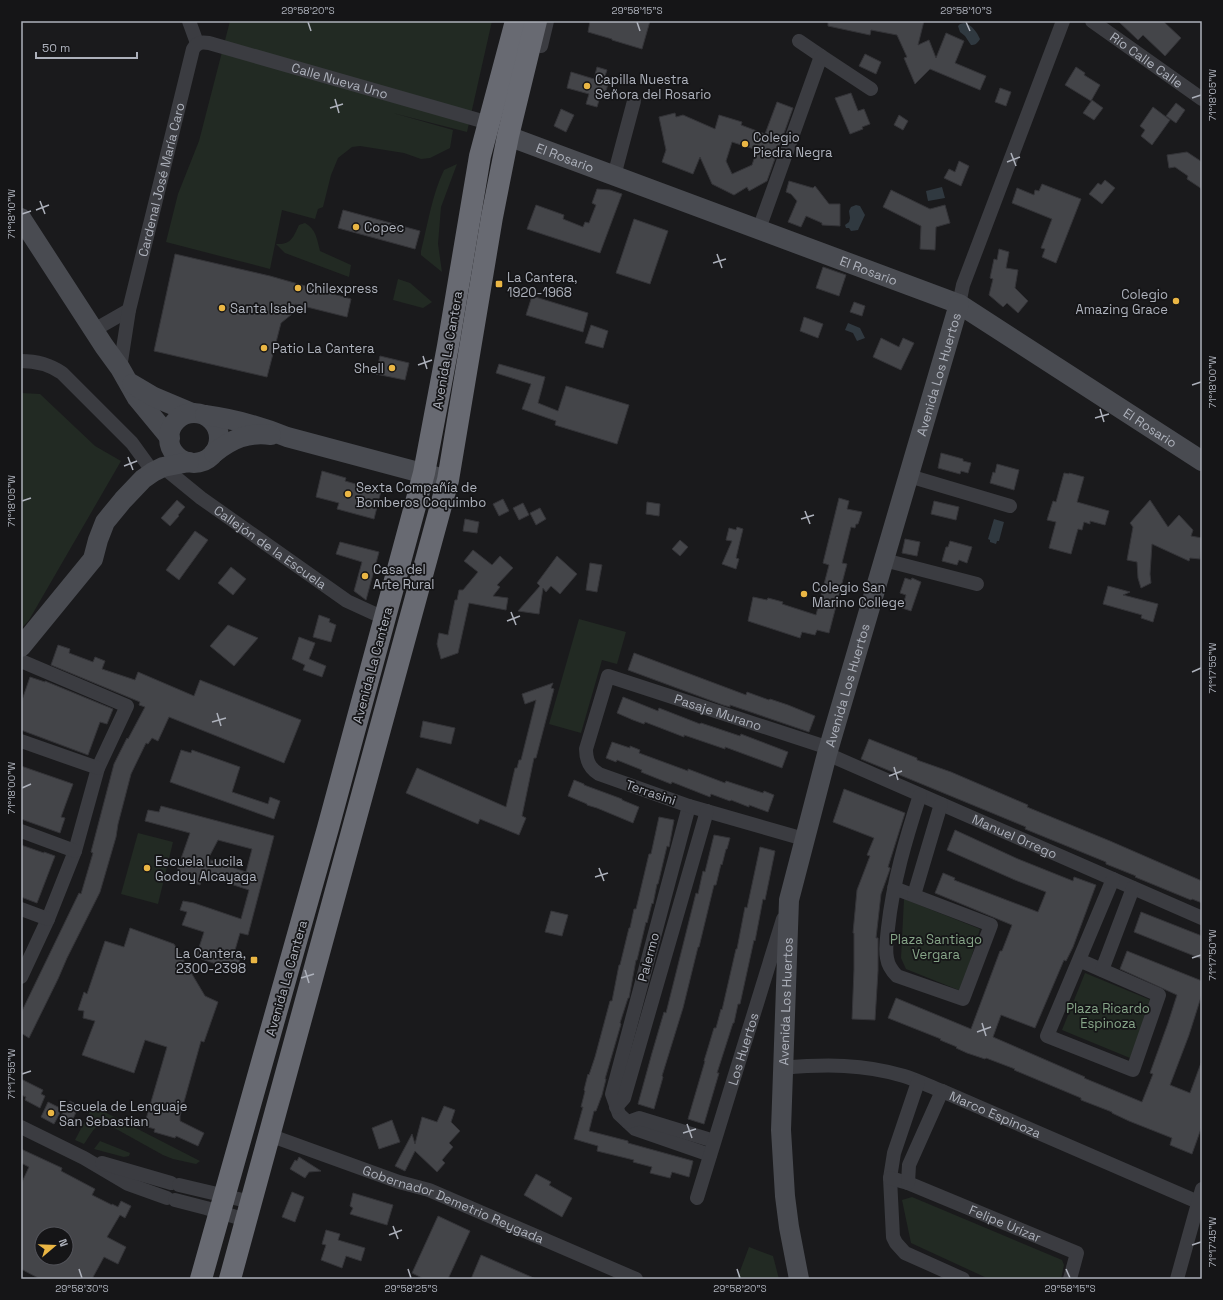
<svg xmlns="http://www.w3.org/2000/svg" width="1223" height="1300" viewBox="0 0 1223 1300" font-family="'Space Grotesk',sans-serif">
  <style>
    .green { fill: #222a23 }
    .water { fill: #303940 }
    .building { fill: #444549; stroke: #343438; fill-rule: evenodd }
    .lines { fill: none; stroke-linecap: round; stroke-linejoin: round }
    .street { stroke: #3b3c41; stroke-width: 14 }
    .secondary { stroke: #494b51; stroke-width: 20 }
    .highway { stroke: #686a72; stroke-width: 22 }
    .ticks { fill: none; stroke: #adb1bb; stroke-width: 1.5 }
    .poi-dot { fill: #eab644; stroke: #151517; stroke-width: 1.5 }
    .labels { text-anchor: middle; stroke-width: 3.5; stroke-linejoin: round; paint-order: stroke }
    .street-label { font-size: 13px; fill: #adb1bb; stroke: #151517 }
    .poi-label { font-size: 13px; fill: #adb1bb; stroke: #151517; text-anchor: start }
    .park-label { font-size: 13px; fill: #86a588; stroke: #151517 }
    .neatline { fill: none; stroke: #adb1bb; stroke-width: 1.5 }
    .ticks-label { font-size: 10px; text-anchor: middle; fill: #adb1bb }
  </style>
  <rect width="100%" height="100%" fill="#1a1a1c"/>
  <g class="green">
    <polygon points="230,21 492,21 467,132 393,113 453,130 450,148 430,158 421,159 404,153 360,146 352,147 338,158 331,175 323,207 318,209 315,219 282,210 270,269 166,242 178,194 199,141"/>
    <path d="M457,164L441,207L438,244L442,272L421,255V251C428,223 432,195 444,170Z"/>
    <path d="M305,223C316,229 317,239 320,251L351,265L349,277L285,253L276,244C291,245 293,238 299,225Z"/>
    <polygon points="398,279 410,283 432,302 423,308 393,300"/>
    <polygon points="21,393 40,394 95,446 121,461 29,620 21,629"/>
    <polygon points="579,619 626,632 617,664 602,660 581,733 549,724"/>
    <polygon points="138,833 173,842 158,904 121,894"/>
    <polygon points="904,899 980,929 961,991 906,969 901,958"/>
    <polygon points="1085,973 1153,1001 1130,1058 1062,1030"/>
    <path d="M93,1106L200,1161L196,1164L173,1159L163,1155L109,1125C96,1121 91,1134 84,1144L75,1140Z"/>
    <polygon points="100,1141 130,1153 129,1156 124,1157 94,1149"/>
    <polygon points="912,1197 1062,1260 1064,1265 1061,1279 989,1279 911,1243 902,1200"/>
    <polygon points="749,1247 773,1256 779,1279 737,1279"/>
  </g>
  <g class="water">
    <path d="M964,23C972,25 977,32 980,39C977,44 975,45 971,45L965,36L960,32L958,26L960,24Z"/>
    <polygon points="942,187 945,198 928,201 926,191"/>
    <polygon points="856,205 860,206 865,215 858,230 851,231 849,228 846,228 845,225 849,222 850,218 849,211 851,207"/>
    <polygon points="848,323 860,328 865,338 857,341 853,333 845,330"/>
    <polygon points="994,519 1004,522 999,541 997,541 996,544 990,542 990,540 988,539"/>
  </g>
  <g class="building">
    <polygon points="590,21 650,21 642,49 612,40 612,39 588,32"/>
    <polygon points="828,21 924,21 918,45 929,40 936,58 946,33 964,41 955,63 986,76 980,90 930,69 915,84 904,58 907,57 897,35 871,30 870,35 828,26"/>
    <polygon points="1118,21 1163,21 1181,38 1165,56 1143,35 1138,40"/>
    <polygon points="865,54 881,62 876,74 859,66"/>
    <polygon points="597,67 607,70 603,82 608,84 604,98 600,97 597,107 586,104 589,94 567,88 571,72 594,79"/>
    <polygon points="1076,67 1085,73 1084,75 1100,85 1091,101 1065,85"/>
    <polygon points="1000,88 1011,92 1006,106 995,102"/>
    <polygon points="851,93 858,111 864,109 870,124 862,127 863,129 850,134 835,98"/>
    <polygon points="1092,100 1103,108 1094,120 1083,113"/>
    <path d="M777,102L793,108L767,181L749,191L747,187L734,195L712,184L700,157L693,174L662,162L666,150L659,117L675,113L676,117L683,115L715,129L719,115L742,122L741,125L765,134ZM732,142L757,150L752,165L732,174L726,161Z"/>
    <polygon points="1176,103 1185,110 1176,123 1166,116"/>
    <polygon points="1153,107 1170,120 1152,145 1141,136 1145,130 1140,126"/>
    <polygon points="561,109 574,115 566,132 554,126"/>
    <polygon points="899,115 908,121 903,130 894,125"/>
    <polygon points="1187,152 1202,162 1202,189 1187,179 1188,176 1175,167 1169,168 1167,155"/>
    <polygon points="959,161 969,166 961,186 944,178 949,169 955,172"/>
    <polygon points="1105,180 1115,188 1102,204 1089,194 1098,183 1101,185"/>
    <polygon points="789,181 813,188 815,186 829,204 840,204 840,226 822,225 822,223 806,216 801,227 788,222 797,201 791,194 786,192"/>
    <polygon points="1042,184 1081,199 1056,263 1042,257 1045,249 1041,248 1052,219 1012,203 1017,188 1034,195 1035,190 1039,191"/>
    <polygon points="597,189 610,190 622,194 600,253 527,229 536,205 564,215 563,219 583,227 585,222 589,223 596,205 592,203"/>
    <polygon points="891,190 930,209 945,205 950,223 936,227 935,250 920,249 921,226 883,207"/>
    <polygon points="343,210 420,231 415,249 338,228"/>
    <polygon points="634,219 668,231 650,284 616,273"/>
    <polygon points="999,249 1009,252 1006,268 1018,270 1015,288 1028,301 1018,313 1007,303 1003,307 989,295 993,279 990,278 994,259 997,260"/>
    <polygon points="175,254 270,276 351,299 347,317 295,304 292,314 281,323 267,377 154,351"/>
    <polygon points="823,267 846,275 839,296 816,288"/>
    <polygon points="532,296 588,313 583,332 526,315"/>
    <polygon points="854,302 865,306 862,316 850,312"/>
    <polygon points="804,317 823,324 818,338 800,331"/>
    <polygon points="591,325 608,331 603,348 585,343"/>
    <polygon points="881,338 899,347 903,338 914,343 901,370 873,357"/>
    <polygon points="380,356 409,363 405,380 376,374"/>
    <polygon points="499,364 545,377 538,403 558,411 566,386 629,405 617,444 555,425 556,421 522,409 531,384 496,373"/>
    <polygon points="941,453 963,459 963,461 971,463 968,473 961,471 960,474 938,468"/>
    <polygon points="997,464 1019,470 1014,490 990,483 993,472 995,473"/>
    <polygon points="322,471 346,478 345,481 381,491 374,519 337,509 339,503 316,497"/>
    <polygon points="1064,473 1069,474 1069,473 1084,477 1077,502 1109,511 1105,525 1090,521 1090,524 1084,522 1082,530 1078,529 1071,554 1049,548 1056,522 1047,520 1053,501 1056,502"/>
    <polygon points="839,498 849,501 847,509 862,512 858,524 856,524 855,528 851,527 842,563 847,564 829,633 817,630 815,635 802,632 800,638 748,621 753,597 767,600 768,598 783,602 782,604 816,615 829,565 823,563"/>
    <polygon points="503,499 509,511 499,516 493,504"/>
    <polygon points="177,500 185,507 178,515 179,516 170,526 161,518"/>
    <polygon points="1150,500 1168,527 1179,515 1193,530 1191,536 1202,538 1202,542 1200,559 1190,558 1189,561 1152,544 1150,574 1151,583 1141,588 1138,578 1137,562 1127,560 1133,527 1130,523"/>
    <polygon points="934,501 959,507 956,520 931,514"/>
    <polygon points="647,502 660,504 659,516 646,514"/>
    <polygon points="523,503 529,515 519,520 513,508"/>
    <polygon points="540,508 546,519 536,525 530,513"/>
    <polygon points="465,519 479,522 477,533 463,531"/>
    <polygon points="737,527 743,529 736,558 739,559 736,569 722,564 732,541 726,540 729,528 736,530"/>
    <polygon points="195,531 208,540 179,580 166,570"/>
    <polygon points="905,539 920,542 917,556 902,553"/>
    <polygon points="680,540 688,547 680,556 672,549"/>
    <polygon points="950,541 972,547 967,563 959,560 957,565 942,561 946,547 948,547"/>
    <polygon points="340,542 379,552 366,600 354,591 362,562 336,554"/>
    <polygon points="473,550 492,565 500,556 513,568 497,585 500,587 493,596 508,598 506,610 469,603 458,653 441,659 437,644 439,633 448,635 455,600 457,600 459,590 463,590 478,572 464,561"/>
    <polygon points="557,556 577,574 560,594 551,586 546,592 543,588 539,614 518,611 540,586 537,583"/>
    <polygon points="590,563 602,565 597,592 586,590"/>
    <polygon points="231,567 246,579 233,595 218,583"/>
    <polygon points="905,578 911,580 912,578 921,582 911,611 902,608 906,595 900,593"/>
    <polygon points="1108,586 1130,592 1123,595 1158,604 1153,622 1141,618 1142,615 1103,604"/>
    <polygon points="319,615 330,619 329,622 336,625 331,642 313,637"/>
    <polygon points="228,625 258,638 234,666 210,646"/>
    <polygon points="299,637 315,643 309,659 326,666 322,677 303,670 305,665 292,659"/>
    <polygon points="58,645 70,649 69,653 93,662 95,657 105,661 102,669 135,680 138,672 194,696 200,680 301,720 284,763 169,717 158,741 152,738 148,744 146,743 131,774 118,824 116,837 100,892 67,958 58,979 29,1038 21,1033 21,1013 79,893 81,894 93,853 91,852 114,764 127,738 128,739 145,707 139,705 140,702 51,665"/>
    <polygon points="634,653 746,695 747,692 769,700 770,699 788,705 815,716 809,732 730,705 730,707 723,705 628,670"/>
    <polygon points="30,677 45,682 45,681 113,709 107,724 100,722 88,755 21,730 21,703"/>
    <polygon points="553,683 551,688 554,689 536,758 534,758 522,816 526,818 519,835 480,819 478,824 406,793 417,768 506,807 515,768 517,768 519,760 521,760 536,700 525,704 522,694"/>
    <polygon points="623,697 658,711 659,708 700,724 701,723 740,736 741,734 788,752 782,768 725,747 725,749 684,735 684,737 645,722 644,724 633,720 617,713"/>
    <polygon points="423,721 455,728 451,744 420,737"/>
    <polygon points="869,739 917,758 917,760 951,772 1028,805 1027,807 1044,814 1110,841 1202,881 1202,903 1192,899 1191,900 1135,877 1136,876 1106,864 1106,862 1025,829 1026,827 861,759"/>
    <polygon points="612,742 630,748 630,746 640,750 639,753 688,771 688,769 725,783 726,781 763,793 764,791 774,795 768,812 749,805 749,807 731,800 730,801 711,794 710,797 672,782 671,784 641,772 642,770 617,760 616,762 606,758"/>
    <polygon points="181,750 191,753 192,750 240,767 232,792 268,804 270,797 280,801 274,819 170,782"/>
    <polygon points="21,766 73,784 61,817 65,818 60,833 21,819"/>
    <polygon points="574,780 584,784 584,785 622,799 622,800 639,807 633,823 597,808 587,805 587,804 568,796"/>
    <polygon points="844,789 905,813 888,867 890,868 890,869 881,894 876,938 878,938 878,971 875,1020 852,1019 854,969 854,933 853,933 857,890 870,856 867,855 874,838 833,822"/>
    <path d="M161,806L274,836L248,935L240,933L233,957L240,959L236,971L196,957L204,932L182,925L187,912L180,910L183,901L194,903L241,919L249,890L203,875L200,885L175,876L190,833L145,821L148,810L159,812ZM218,840L252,849L246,872L208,859Z"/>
    <polygon points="659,817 674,820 669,847 667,846 658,884 657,884 653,904 652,903 647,923 646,922 637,960 636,960 629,998 628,998 620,1023 621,1024 605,1079 606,1079 602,1095 596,1111 594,1111 589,1131 628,1141 628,1143 693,1161 689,1177 672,1172 670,1178 650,1173 652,1167 633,1162 634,1160 597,1151 598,1146 574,1139 583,1107 581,1107 585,1091 584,1090 588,1074 589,1075 595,1057 610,1001 612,1001 619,965 620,965 629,928 630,928 634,909 636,909 649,854 651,854"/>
    <polygon points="955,830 1018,859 1073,881 1074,877 1096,885 1073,947 1066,961 1064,960 1035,1028 1001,1015 993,1037 1085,1077 1084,1078 1142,1102 1153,1074 1150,1073 1168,1023 1177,995 1120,969 1127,951 1202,981 1202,994 1189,1035 1170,1085 1190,1093 1201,1063 1202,1063 1202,1126 1192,1154 1170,1145 1172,1138 1129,1121 1112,1113 1112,1112 1081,1100 1081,1098 1014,1070 1015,1069 986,1058 985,1059 967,1053 956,1048 957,1047 940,1040 941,1039 888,1018 896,998 971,1029 1000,951 1002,951 1012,925 935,893 943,873 955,878 954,880 1038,912 1046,892 1015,880 947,850"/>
    <polygon points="714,835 730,838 727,849 726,849 722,865 721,864 716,885 714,885 699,947 698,947 683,1008 662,1076 663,1077 654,1109 638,1104 652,1053 664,1012 666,1013 696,893 698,894 703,871 705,872"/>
    <polygon points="21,845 44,853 44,852 55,856 37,903 21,897"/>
    <polygon points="760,847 775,851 773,861 765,900 763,899 755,941 754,940 740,1004 738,1004 734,1023 733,1023 717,1073 719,1073 704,1124 688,1119 705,1061 704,1061 708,1048 714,1028 716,1028 721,1009 722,1010 736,949 737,949 745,907 747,908"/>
    <polygon points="551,911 568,915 562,936 545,932"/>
    <polygon points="1141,912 1202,936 1202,959 1134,932"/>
    <polygon points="130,928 174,944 205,996 218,1002 204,1042 201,1041 180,1116 180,1121 204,1133 198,1146 176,1136 175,1138 154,1132 155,1129 144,1126 167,1047 145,1040 134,1073 82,1055 95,1021 83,1018 84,1011 78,1010 84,992 87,994 105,941 124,947"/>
    <polygon points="21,1079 43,1090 41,1094 45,1096 40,1108 25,1100 26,1097 21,1095"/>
    <polygon points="70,1101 79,1106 71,1123 60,1117"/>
    <polygon points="48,1102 62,1109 54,1124 41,1117"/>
    <polygon points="444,1106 455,1110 451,1122 460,1131 449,1143 453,1147 442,1160 445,1163 437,1172 415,1151 405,1171 395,1166 412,1134 415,1144 422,1117 437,1122"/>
    <polygon points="392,1120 400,1142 379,1149 372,1128"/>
    <path d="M21,1149L62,1168L61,1171L95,1189L92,1195L112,1205V1204L118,1207L121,1201L131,1206L125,1218L120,1215L107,1237L126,1247L118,1264L104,1257L92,1279H40L21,1269V1184L29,1167L21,1163ZM42,1234H66V1258H42Z"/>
    <polygon points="299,1157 321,1171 309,1172 305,1178 290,1169 295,1160 297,1161"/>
    <polygon points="536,1174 551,1182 549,1185 572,1198 562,1217 524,1195"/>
    <polygon points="292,1192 304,1197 295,1222 282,1217"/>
    <polygon points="353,1193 393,1205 387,1225 350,1214 353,1208 350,1206"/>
    <polygon points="438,1216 470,1231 448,1279 424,1279 412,1273"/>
    <polygon points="326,1230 340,1234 338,1240 365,1248 361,1261 346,1256 342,1268 321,1260 326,1245 322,1244"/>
    <polygon points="481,1255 536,1279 471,1279"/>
  </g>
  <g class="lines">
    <g class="street">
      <polyline points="189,21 197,43"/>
      <path id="s1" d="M1092,21L1202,99"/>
      <polyline points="799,41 821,56"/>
      <polyline points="541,46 547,21"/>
      <polyline points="614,176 634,101"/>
      <polyline points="759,229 821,56 871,89"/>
      <polyline points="959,304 963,285 1063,21"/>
      <polyline points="94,330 129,310"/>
      <path d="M21,361C37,361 49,364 62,373L132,443L153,472"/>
      <path id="s2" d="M120,368L129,310L193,49C198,42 201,42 209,43L489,123"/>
      <path id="s3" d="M163,467L201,498L347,601L384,618"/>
      <polyline points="909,476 1010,506"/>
      <polyline points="884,560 977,584"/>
      <polyline points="21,661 127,706 98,768 75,851 48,919 21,977"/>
      <polyline points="21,741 98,768"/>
      <path id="s4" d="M827,754L1202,918"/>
      <polyline points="689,806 612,1094 619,1114 635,1129 710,1155"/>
      <polyline points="21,831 75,851"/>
      <path id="s5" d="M804,839L689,806L599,774C589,768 586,760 586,749L608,676L829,748"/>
      <path d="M894,888L991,925L963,999L897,976C892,971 888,965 887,958C885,949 887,938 888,928C893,882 906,838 920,795"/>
      <polyline points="914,895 941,804"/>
      <polyline points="21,909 48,919"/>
      <polyline points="1079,960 1159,995 1133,1070 1047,1036 1113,879"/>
      <polyline points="1102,970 1133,888"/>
      <path id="s6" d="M783,1068C825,1064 864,1064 904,1076C917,1080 929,1086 942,1091L1198,1202"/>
      <polyline points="918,1082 894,1153 890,1178 893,1237 896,1243 905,1253 963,1279"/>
      <polyline points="616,1107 624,1098 707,811"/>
      <polyline points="628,1122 639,1118 714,1141"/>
      <polyline points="21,1127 84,1158 128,1184 167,1198"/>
      <path id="s7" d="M269,1135L399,1182L429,1190L636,1279"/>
      <polyline points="102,1163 171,1183"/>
      <path id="s8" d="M890,1178L908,1183L1077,1253L1070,1279"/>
      <polyline points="908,1183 909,1165 942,1091"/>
      <polyline points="179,1185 251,1202"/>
      <path id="s9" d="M697,1198L783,919"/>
      <polyline points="175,1200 206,1208 246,1220"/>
      <polyline points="1177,1279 1202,1189"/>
    </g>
    <g class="secondary">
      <path id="s10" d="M508,136L959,304L1202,461"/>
      <polyline points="21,218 104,346 120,368 137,398 170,438"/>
      <polyline points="132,384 154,397 192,413"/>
      <circle cx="194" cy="438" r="25"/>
      <path d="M205,415C234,419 260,426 287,437L448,480"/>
      <path d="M214,453C232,439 247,432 271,435"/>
      <polyline points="21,647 93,559 98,540 105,522 123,500 143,479 153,472 163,467 189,462"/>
      <path id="s11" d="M799,1279L789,1227L785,1196L781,1130L789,900L827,754L959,304"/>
    </g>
    <g class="highway">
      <polyline points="201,1279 328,828 424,473 448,346 480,156 516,21"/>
      <polyline points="230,1279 448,480 492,217 508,136 536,21"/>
    </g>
  </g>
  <path class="ticks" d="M308,22L311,31M637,22L640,31M966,22L970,31M1192,98L1201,95M335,99L339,113M330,108L343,104M1011,153L1016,166M1007,162L1020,157M40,201L45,214M36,210L49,205M22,214L31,211M717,254L722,268M713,263L726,259M423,356L427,369M418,365L432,360M1192,385L1201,382M1100,409L1104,422M1095,418L1109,414M128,457L133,470M124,466L137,461M22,501L31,498M805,511L810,524M801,519L814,515M511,612L516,625M507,621L520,616M1192,672L1201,668M217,713L221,726M212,722L226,718M894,767L898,780M889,776L902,771M22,788L31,784M599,868L604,881M595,877L608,873M1192,958L1201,955M305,970L309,983M301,978L314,974M982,1023L986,1036M977,1032L991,1027M22,1074L31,1071M687,1124L692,1138M683,1133L696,1129M393,1226L398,1239M389,1235L402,1230M1192,1245L1201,1242M79,1269L82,1278M408,1269L411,1278M737,1269L740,1278M1066,1269L1070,1278"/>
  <g class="poi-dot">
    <circle cx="587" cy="86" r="4"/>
    <circle cx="745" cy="144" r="4"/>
    <circle cx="356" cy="227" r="4"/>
    <rect x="495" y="280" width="8" height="8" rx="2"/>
    <circle cx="298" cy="288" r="4"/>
    <circle cx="1176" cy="301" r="4"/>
    <circle cx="222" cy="308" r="4"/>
    <circle cx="264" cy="348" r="4"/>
    <circle cx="392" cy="368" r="4"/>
    <circle cx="348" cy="494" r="4"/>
    <circle cx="365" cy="576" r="4"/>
    <circle cx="804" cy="594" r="4"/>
    <circle cx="147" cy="868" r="4"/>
    <rect x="250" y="956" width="8" height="8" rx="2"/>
    <circle cx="51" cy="1113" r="4"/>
  </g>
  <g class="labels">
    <g class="street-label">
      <text dy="5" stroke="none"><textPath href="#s1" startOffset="67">Río Calle Calle</textPath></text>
      <text dy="5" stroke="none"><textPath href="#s2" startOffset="482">Calle Nueva Uno</textPath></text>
      <text dy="5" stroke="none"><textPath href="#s10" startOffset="61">El Rosario</textPath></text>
      <text dy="5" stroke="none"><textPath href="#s2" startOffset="193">Cardenal José María Caro</textPath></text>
      <text dy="5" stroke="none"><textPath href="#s10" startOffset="385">El Rosario</textPath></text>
      <text transform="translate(447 350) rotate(-80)" y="5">Avenida La Cantera</text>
      <text dy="5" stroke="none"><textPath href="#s11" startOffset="927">Avenida Los Huertos</textPath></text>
      <text dy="5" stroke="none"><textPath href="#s10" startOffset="709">El Rosario</textPath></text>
      <text dy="5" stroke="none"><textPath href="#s3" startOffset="134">Callejón de la Escuela</textPath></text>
      <text transform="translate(372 665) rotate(-75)" y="5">Avenida La Cantera</text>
      <text dy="5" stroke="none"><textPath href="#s11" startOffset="603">Avenida Los Huertos</textPath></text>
      <text dy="5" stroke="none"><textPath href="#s5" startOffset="437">Pasaje Murano</textPath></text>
      <text transform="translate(651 792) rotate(19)" y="5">Terrasini</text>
      <text dy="5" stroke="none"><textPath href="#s4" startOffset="205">Manuel Orrego</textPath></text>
      <text transform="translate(648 957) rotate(-75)" y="5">Palermo</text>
      <text transform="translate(286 978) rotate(-74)" y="5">Avenida La Cantera</text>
      <text dy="5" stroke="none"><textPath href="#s11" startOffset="279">Avenida Los Huertos</textPath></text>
      <text dy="5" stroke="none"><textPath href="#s9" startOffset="156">Los Huertos</textPath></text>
      <text dy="5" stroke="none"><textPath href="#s6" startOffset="221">Marco Espinoza</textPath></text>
      <text dy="5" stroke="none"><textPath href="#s7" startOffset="197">Gobernador Demetrio Reygada</textPath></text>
      <text dy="5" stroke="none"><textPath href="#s8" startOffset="124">Felipe Urízar</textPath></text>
    </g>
    <g class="poi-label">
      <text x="595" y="84">Capilla Nuestra<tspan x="595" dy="15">Señora del Rosario</tspan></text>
      <text x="753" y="142">Colegio<tspan x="753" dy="15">Piedra Negra</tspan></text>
      <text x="364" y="232">Copec</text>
      <text x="507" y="282">La Cantera,<tspan x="507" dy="15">1920-1968</tspan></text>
      <text x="306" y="293">Chilexpress</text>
      <text x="1168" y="299" text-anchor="end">Colegio<tspan x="1168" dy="15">Amazing Grace</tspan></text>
      <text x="230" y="313">Santa Isabel</text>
      <text x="272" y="353">Patio La Cantera</text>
      <text x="384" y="373" text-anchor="end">Shell</text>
      <text x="356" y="492">Sexta Compañía de<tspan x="356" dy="15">Bomberos Coquimbo</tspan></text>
      <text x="373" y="574">Casa del<tspan x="373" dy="15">Arte Rural</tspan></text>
      <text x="812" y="592">Colegio San<tspan x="812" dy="15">Marino College</tspan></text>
      <text x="155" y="866">Escuela Lucila<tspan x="155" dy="15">Godoy Alcayaga</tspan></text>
      <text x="246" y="958" text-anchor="end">La Cantera,<tspan x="246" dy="15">2300-2398</tspan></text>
      <text x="59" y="1111">Escuela de Lenguaje<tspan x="59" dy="15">San Sebastian</tspan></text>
    </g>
    <g class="park-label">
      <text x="936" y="944">Plaza Santiago<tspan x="936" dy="15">Vergara</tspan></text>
      <text x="1108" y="1013">Plaza Ricardo<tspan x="1108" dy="15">Espinoza</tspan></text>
    </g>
  </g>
  <rect width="1223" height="1300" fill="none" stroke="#151517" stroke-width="44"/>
  <g transform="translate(54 1246) rotate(71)"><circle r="19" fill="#151517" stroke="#525359"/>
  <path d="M0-3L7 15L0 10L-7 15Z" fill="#eab644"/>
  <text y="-6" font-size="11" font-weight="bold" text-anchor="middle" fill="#adb1bb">N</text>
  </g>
  <path d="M36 52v6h101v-6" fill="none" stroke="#adb1bb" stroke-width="2"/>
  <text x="42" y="52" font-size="12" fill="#adb1bb" stroke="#151517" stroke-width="3" paint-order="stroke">50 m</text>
  <rect x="22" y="22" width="1179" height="1256" class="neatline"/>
  <g class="ticks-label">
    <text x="308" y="14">29°58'20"S</text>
    <text x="637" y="14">29°58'15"S</text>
    <text x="966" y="14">29°58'10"S</text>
    <text transform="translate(1212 95) rotate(-90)" y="4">71°18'05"W</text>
    <text transform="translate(11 214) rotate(-90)" y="4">71°18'10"W</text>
    <text transform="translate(1212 382) rotate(-90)" y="4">71°18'00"W</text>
    <text transform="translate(11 501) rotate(-90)" y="4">71°18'05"W</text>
    <text transform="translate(1212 668) rotate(-90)" y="4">71°17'55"W</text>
    <text transform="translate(11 788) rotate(-90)" y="4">71°18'00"W</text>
    <text transform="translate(1212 955) rotate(-90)" y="4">71°17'50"W</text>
    <text transform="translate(11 1074) rotate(-90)" y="4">71°17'55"W</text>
    <text transform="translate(1212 1242) rotate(-90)" y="4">71°17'45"W</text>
    <text x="82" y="1292">29°58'30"S</text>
    <text x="411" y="1292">29°58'25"S</text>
    <text x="740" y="1292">29°58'20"S</text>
    <text x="1070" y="1292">29°58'15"S</text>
  </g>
</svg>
